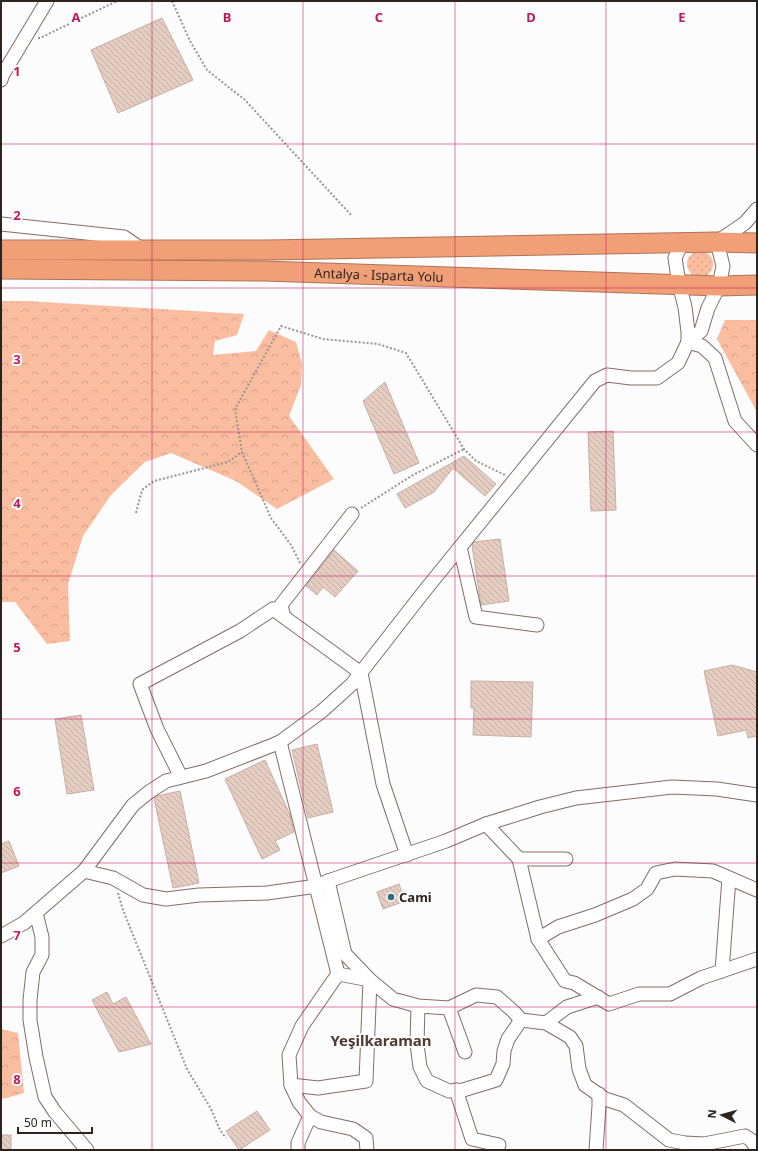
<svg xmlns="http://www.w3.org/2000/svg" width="758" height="1151" viewBox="0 0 758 1151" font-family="'Noto Sans',sans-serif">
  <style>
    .grass { fill: url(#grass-dots) }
    .forest { fill: url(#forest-crowns) }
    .building { fill: url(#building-back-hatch); stroke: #c6aea2 }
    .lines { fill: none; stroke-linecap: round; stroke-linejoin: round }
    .minor-casing { stroke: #846d63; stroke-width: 15 }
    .highway-casing { stroke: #ac7458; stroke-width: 21 }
    .path { stroke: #989491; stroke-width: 2; stroke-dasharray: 2 2; stroke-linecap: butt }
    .minor { stroke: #fff; stroke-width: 13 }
    .highway { stroke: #f19f77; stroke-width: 19 }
    .grid { fill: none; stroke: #c2185b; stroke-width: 1; stroke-opacity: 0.55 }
    .poi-dot { fill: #2e6a81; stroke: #fcfcfc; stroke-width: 1.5 }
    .labels { text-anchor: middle; stroke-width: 4; stroke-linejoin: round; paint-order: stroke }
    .street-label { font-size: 13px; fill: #2d241f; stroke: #fcfcfc }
    .poi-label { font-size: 13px; font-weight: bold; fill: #2d241f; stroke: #fcfcfc; text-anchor: start }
    .quarter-label { font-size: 15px; font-weight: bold; fill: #4e3a30; stroke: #fcfcfc }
    .grid-label { font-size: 13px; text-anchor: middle; font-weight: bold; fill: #c2185b; stroke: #fcfcfc; stroke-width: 4; stroke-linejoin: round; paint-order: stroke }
  </style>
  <defs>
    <pattern id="grass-dots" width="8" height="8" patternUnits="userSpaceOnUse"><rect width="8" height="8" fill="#fbbda0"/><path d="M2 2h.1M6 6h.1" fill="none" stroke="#d7a289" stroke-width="1.8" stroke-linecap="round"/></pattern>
    <pattern id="forest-crowns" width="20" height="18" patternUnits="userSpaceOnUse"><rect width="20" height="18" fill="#fbbda0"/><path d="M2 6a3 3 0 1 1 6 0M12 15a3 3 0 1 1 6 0" fill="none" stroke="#d7a289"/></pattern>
    <pattern id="building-back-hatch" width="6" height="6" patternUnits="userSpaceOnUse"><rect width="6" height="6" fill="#e6cdc1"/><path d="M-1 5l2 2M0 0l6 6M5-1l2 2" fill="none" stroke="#c6b0a5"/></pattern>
  </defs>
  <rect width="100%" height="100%" fill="#fcfcfc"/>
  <circle class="grass" cx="700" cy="264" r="13"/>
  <g class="forest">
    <polygon points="1,301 27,301 244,314 237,335 215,341 213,355 256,351 269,330 296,342 302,364 301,385 289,416 334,479 277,509 236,481 171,453 145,462 111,495 83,536 68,584 70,641 47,644 15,602 1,602"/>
    <polygon points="725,320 757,320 757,412 717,339"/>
    <polygon points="1,1029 18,1033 24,1093 3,1099 1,1097"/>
  </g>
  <g class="building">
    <polygon points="162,18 193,80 118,113 91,50"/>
    <polygon points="385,382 419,463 394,474 363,401"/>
    <polygon points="613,431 616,510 591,511 588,432"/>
    <polygon points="464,456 496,484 485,496 453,468 434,492 405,508 397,494"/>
    <polygon points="500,539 509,601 481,605 472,545 474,542"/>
    <polygon points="334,550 358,571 335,597 323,587 317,595 306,586"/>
    <polygon points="732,665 757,672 757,736 748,738 746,730 718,736 704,671"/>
    <polygon points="471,681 533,682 531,737 473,735 474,708 471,708"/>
    <polygon points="81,715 94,790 67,794 55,719"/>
    <polygon points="317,744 333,812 308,818 292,750"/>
    <polygon points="265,760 290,815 294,832 275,841 280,850 262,859 225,779"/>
    <polygon points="180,791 199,883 173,888 154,798 157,796"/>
    <polygon points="9,841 19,866 1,873 1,844"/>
    <polygon points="399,884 405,901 383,909 377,892"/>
    <polygon points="107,992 113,1004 126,997 151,1044 119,1052 92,1000"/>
    <polygon points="257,1111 270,1130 239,1150 226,1131"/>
    <rect x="1" y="1135" width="10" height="15"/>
  </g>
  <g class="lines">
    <g class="minor-casing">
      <g id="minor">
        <polyline points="1,80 2,76 47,1"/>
        <polyline points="1,224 124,237 143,250"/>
        <polyline points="690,243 680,247 675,258 679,284 685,307 688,332 688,342 701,331 708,308 719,286 723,266 717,242 745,223 757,209"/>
        <polyline points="460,547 476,617 537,625"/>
        <polyline points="284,617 281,605 352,514"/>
        <polyline points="280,742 338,974 302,1026 289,1055 291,1085 299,1102 310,1116 321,1122 353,1129 366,1138 367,1150"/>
        <polyline points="181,777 157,729 140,684 240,631 273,609 361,673 383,784 407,855"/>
        <polyline points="486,824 519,859 538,939 565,981 574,983 609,1004 639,994 670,994 701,978 757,959"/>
        <polyline points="519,859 566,859"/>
        <polyline points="84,871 113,878 143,895 166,899 199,895 267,893 317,886 328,881 446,841 486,824 540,807 576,798 672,787 717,789 757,795"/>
        <polyline points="36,913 42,937 42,955 33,972 30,1000 30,1020 36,1057 45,1097 55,1112 87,1150"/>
        <polyline points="1,936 24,923 84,871 133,805 149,792 166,781 206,771 273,745 280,742 321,712 352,684 422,594 595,381 607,375 631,378 657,378 678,363 688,342 702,346 715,358 735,421 757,445"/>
        <polyline points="538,939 558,927 595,915 633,899 647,889 656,873 675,869 713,871 757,890"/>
        <polyline points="722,971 729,878"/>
        <polyline points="338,974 370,980 393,999 418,1006 449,1008 476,995 497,997 514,1012 521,1020 546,1023 570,1037 576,1046 579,1069 585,1085 605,1099 624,1105 669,1140 685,1143 704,1144 745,1136 751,1140 757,1149"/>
        <polyline points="418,1006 417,1044 420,1067 427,1081 449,1091 463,1090 496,1080 503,1064 504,1051 508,1039 521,1020"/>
        <polyline points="449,1008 465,1052"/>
        <polyline points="546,1023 567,1007 598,997"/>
        <polyline points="291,1085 318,1088 366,1081 370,980 345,954 328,881"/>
        <polyline points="456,1090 472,1139 499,1145"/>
        <polyline points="298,1150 298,1143 310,1116"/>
        <polyline points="596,1150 599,1106 599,1094"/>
      </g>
    </g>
    <g class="highway-casing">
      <g id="highway">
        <polyline points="1,250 267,250 717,242 757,243"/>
        <path id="s1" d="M1,269L264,271L719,286L757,285"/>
      </g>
    </g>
    <g class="path">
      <polyline points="172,1 190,41 207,70 245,100 351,215"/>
      <polyline points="38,38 40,38 117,1"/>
      <polyline points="361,508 413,475 464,449"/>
      <polyline points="136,513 142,490 154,481 228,462 242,452"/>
      <polyline points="300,563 291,545 271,518 242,452 235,409 281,326 323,339 378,344 406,353 464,449 476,461 505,475"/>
      <polyline points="118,893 123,910 187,1069 211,1109 220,1130 226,1138"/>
    </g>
    <use href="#minor" class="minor"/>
    <use href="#highway" class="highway"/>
  </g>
  <path class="grid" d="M152,1V1150M303,1V1150M455,1V1150M606,1V1150M1,144H757M1,288H757M1,432H757M1,576H757M1,719H757M1,863H757M1,1007H757"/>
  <circle class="poi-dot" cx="391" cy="897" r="4"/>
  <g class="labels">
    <g class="street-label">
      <text dy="5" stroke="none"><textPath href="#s1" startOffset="378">Antalya - Isparta Yolu</textPath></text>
    </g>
    <g class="poi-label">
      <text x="399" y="902">Cami</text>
    </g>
    <g class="quarter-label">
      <text x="381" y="1046">Yeşilkaraman</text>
    </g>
  </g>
  <g class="grid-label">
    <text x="76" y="22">A</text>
    <text x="227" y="22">B</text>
    <text x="379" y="22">C</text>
    <text x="531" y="22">D</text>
    <text x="682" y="22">E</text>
    <text x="17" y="76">1</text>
    <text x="17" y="220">2</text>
    <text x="17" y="364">3</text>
    <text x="17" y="508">4</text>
    <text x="17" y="652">5</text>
    <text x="17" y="796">6</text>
    <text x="17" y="940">7</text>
    <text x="17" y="1084">8</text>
  </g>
  <rect width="758" height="1151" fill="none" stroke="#2d241f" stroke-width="4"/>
  <g transform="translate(722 1115) rotate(276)" stroke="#fcfcfc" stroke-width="3" paint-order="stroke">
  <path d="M0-3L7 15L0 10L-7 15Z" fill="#2d241f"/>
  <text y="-6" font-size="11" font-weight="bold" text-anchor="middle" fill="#2d241f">N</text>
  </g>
  <path d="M18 1127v6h74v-6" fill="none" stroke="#2d241f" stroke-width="2"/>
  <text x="24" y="1127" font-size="12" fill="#2d241f" stroke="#fcfcfc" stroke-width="3" paint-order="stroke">50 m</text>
</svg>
